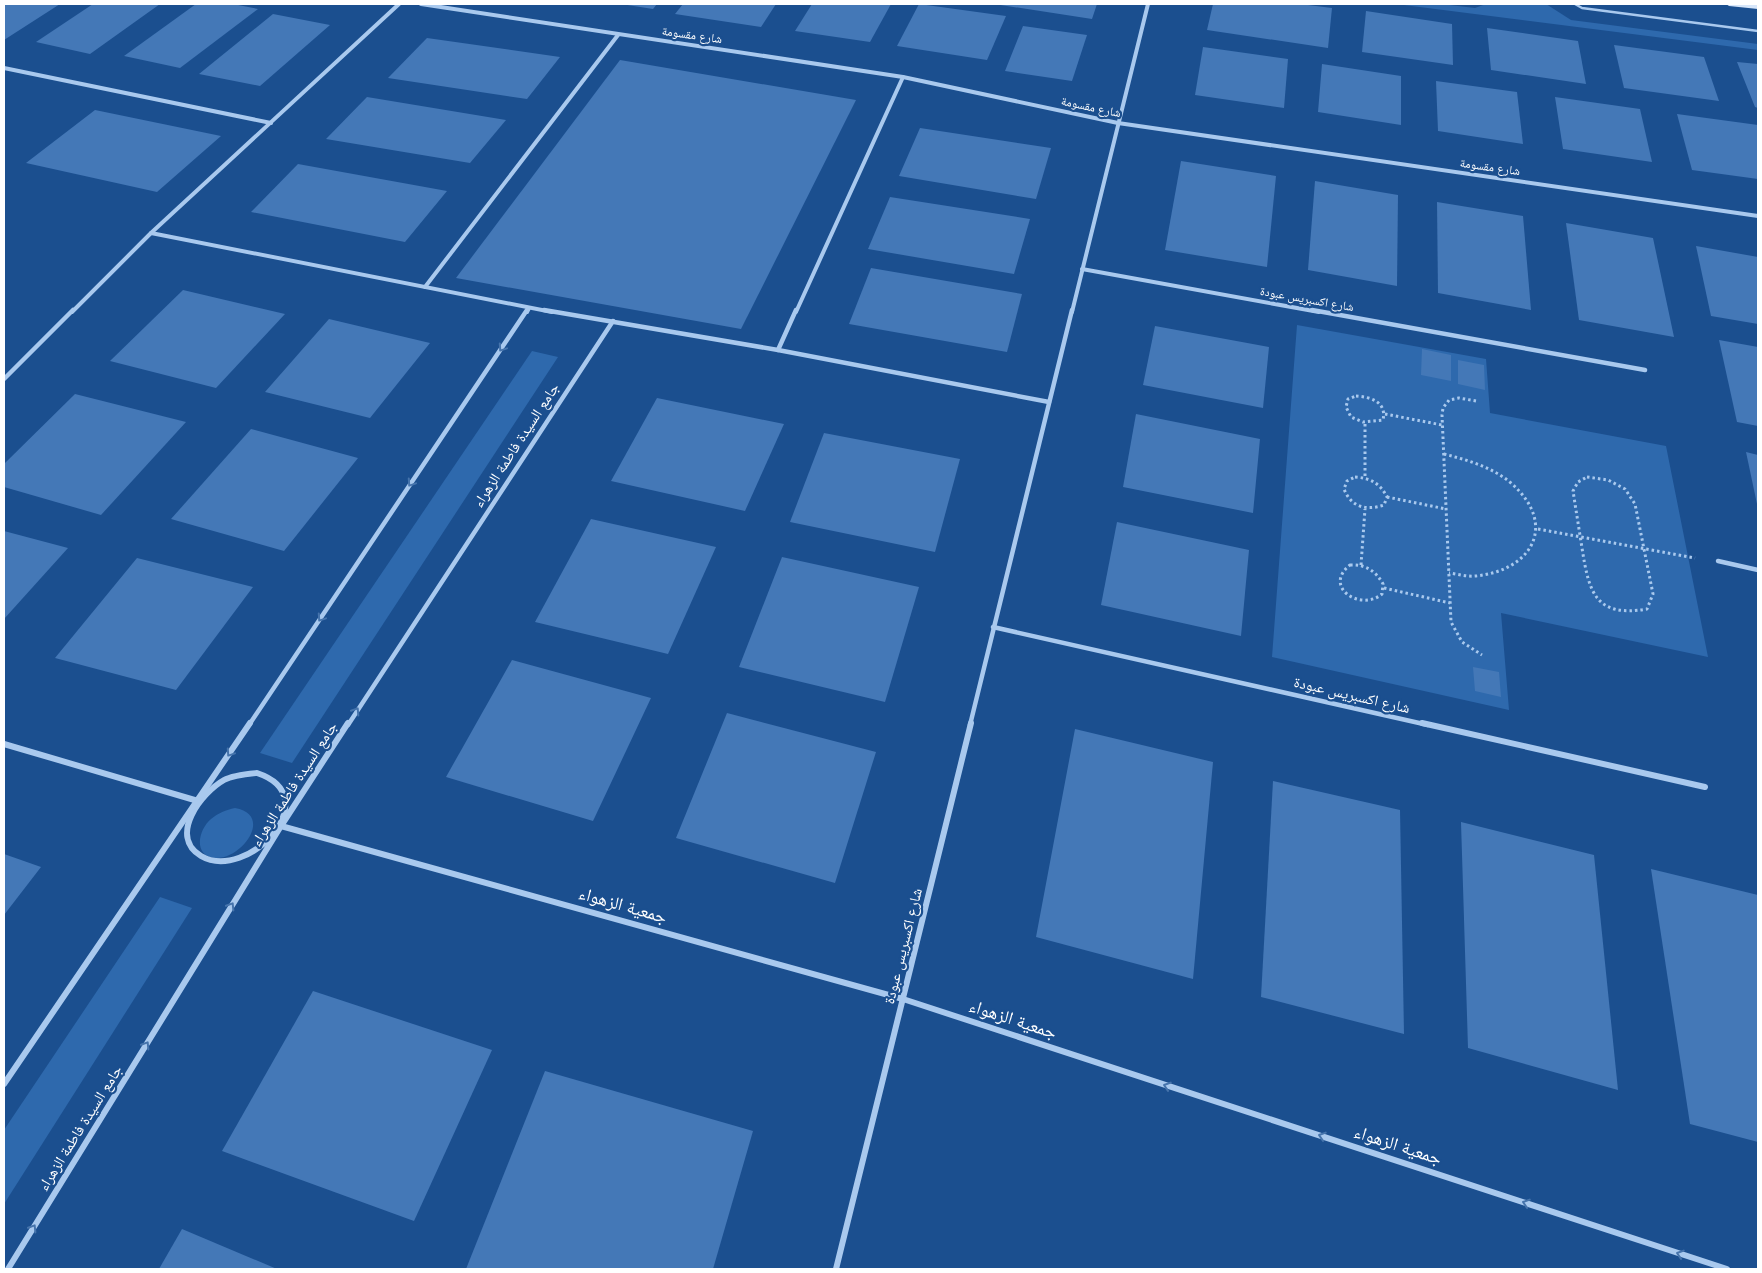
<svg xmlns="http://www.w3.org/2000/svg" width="1762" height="1273" viewBox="0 0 1762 1273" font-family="Helvetica,'Noto Naskh Arabic',sans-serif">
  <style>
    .green { fill: #2e69ad }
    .building { fill: #4478b7 }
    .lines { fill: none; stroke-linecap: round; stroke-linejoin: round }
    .path { stroke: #a9c9ee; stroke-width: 3; stroke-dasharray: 2.5 3; stroke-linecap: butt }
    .service { stroke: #a9c9ee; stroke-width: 2.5 }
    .minor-far2 { stroke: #a9c9ee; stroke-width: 4 }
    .minor-far1 { stroke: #a9c9ee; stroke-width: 4.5 }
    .minor { stroke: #a9c9ee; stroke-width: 6 }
    .secondary { fill: #d6e6fa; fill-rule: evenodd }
    .oneway { stroke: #4674ac }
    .labels { text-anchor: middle; stroke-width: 4.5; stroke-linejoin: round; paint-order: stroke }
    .far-street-label { font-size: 12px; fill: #fff; stroke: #1b4f8f }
    .street-label { font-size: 15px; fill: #fff; stroke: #1b4f8f }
    .near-street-label { font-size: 18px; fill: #fff; stroke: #1b4f8f }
  </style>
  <rect width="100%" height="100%" fill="#1b4f8f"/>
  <g class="green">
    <polygon points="1396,4 1441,4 1475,8 1486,4 1546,4 1571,20 1758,44 1758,50"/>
    <polygon points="1297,325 1486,359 1490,413 1666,446 1708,657 1501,613 1509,710 1272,657"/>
    <polygon points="532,351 558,357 292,763 260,753"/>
    <path d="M235,808C274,815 242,860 215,858C193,856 198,830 211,819C218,813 226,810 235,808Z"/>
    <polygon points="160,897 192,908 4,1204 4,1130"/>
  </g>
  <g class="building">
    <polygon points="4,4 60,4 4,40"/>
    <polygon points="93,4 160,4 90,54 36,42"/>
    <polygon points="196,4 233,4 258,9 180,68 124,56"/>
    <polygon points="621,4 657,4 653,9"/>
    <polygon points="683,4 776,4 761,27 675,14"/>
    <polygon points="812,4 891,4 870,42 795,31"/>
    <polygon points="919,4 1006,16 987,60 897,46"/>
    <polygon points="994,4 1097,4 1092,19"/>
    <polygon points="1213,4 1300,4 1332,8 1328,48 1207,30"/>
    <polygon points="1366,11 1452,24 1453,65 1362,52"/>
    <polygon points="273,14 330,25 260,86 199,74"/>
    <polygon points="1023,26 1087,35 1072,81 1005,71"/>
    <polygon points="1487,28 1578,41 1586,84 1491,70"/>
    <polygon points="427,38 560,57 527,99 388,78"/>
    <polygon points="1614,45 1704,57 1719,101 1624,88"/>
    <polygon points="1203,47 1288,59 1284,108 1195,95"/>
    <polygon points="620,60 856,100 741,329 456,278"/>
    <polygon points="1737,62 1758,64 1758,108 1755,107"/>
    <polygon points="1322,64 1401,76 1401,125 1318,112"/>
    <polygon points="1436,81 1517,92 1523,144 1438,131"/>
    <polygon points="367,97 506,120 470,163 326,139"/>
    <polygon points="1555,97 1640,109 1652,162 1563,149"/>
    <polygon points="95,110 221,136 157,192 26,163"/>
    <polygon points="1677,114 1758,125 1758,179 1692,170"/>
    <polygon points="920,128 1051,148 1036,199 899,176"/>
    <polygon points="1181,161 1276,176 1267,267 1165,250"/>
    <polygon points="298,164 447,191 405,242 251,212"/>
    <polygon points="1315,181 1398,195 1397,286 1308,270"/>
    <polygon points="890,197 1030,219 1014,274 868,249"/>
    <polygon points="1437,202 1523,216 1531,310 1438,293"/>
    <polygon points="1566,223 1653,238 1674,337 1579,320"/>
    <polygon points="1696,246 1758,257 1758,324 1711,316"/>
    <polygon points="871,268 1022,294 1007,352 849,324"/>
    <polygon points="183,290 285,314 216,388 110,361"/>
    <polygon points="329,319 430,343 370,418 265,392"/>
    <polygon points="1155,326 1269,347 1263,408 1143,385"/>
    <polygon points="1719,340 1758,347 1758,426 1737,422"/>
    <polygon points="1422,349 1451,355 1451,381 1421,375"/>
    <polygon points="1458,360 1484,365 1485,390 1458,384"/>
    <polygon points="75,394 186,422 101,515 4,487 4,464"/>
    <polygon points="657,398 784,424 745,511 611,481"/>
    <polygon points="1136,414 1260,439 1253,513 1123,487"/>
    <polygon points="251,429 358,458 284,551 171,519"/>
    <polygon points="824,433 960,459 935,552 790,522"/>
    <polygon points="1746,452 1758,455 1758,504 1757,504"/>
    <polygon points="591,519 716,547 668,654 535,622"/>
    <polygon points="1117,522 1249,550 1241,636 1101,605"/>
    <polygon points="4,531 68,548 4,619"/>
    <polygon points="782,557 919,587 885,702 739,667"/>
    <polygon points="137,558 253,587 176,690 55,658"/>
    <polygon points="512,660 651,698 593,821 446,777"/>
    <polygon points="1473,667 1499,672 1501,697 1475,691"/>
    <polygon points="727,713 876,752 835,883 676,838"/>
    <polygon points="1075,729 1213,762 1193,979 1036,937"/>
    <polygon points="1273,781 1400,810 1404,1034 1261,997"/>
    <polygon points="1461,822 1594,855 1618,1090 1468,1048"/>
    <polygon points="4,854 41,867 4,915"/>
    <polygon points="1651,869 1758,895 1758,1142 1690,1124"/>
    <polygon points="313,991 492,1050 414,1221 222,1151"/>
    <polygon points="545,1071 753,1131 713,1269 466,1269"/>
    <polygon points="182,1229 277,1269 159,1269"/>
  </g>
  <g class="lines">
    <g class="path">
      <path d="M1356,396C1371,397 1387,402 1383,420L1363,422L1351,417L1346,407L1348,399Z"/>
      <polyline points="1476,401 1459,398 1449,400 1443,408 1442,415 1451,622 1462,642 1482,655"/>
      <polyline points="1385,414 1442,425"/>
      <polyline points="1365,424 1365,477"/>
      <path d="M1444,454C1467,460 1492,467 1511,483C1558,524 1533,570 1476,576C1467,577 1458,574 1449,573"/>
      <path d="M1355,477C1370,478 1380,483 1387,497L1384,505C1366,511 1351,507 1344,489L1347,481Z"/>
      <path d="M1587,477L1608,480L1625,489L1635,504L1653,594L1647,609C1595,618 1589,592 1582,548C1579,529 1576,510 1573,491L1578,482Z"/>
      <polyline points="1387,497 1446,509"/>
      <polyline points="1538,529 1695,558"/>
      <path d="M1350,565C1365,564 1376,571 1383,584L1382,594C1361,612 1322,587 1350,565Z"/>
      <polyline points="1361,565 1365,509"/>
      <polyline points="1384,588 1450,603"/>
    </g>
    <polyline class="service" points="1575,4 1582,8 1758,31"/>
    <g class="minor-far2">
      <polyline points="421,4 903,77 1118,123 1758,216"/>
      <polyline points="4,68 271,123"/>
      <polyline points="151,233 552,312"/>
      <polyline points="1082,269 1319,312"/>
      <polyline points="425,287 618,35"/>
      <polyline points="72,312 151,233 399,4"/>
      <polyline points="527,312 529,308"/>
      <polyline points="796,312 903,77"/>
      <polyline points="1072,312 1148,4"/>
    </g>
    <g class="minor-far1">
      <polyline points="544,310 778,350 1049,402"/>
      <polyline points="1312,310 1645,370"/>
      <polyline points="778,350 796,310"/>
      <polyline points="4,379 73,310"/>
      <polyline points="1718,561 1758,570"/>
      <polyline points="993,627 1428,725"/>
      <polyline points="249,725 527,310"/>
      <polyline points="348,725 613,321"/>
      <polyline points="970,725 1072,310"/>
    </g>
    <g class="minor">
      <polyline points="1422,723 1705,787"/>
      <polyline points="4,744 198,801"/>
      <path d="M257,773C329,797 247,883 201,856C168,836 201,793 224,780C233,775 246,774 257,773Z"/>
      <polyline points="281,826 903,999 1727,1269"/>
      <polyline points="4,1084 250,723"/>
      <polyline points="8,1269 281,826 348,723"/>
      <polyline points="836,1269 971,723"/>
    </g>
    <polygon class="secondary" points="1726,4 1758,5 1758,9 1729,6"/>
  </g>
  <defs><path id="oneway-chevron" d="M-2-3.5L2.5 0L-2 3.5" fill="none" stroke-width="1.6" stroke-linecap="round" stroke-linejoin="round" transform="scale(1.25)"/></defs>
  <g class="oneway">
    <use href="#oneway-chevron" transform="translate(502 348) rotate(124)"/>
    <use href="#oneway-chevron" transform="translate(411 483) rotate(124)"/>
    <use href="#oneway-chevron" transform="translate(321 618) rotate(124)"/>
    <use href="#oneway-chevron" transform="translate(356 711) rotate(-57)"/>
    <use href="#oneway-chevron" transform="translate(230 753) rotate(124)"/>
    <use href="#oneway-chevron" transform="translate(231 906) rotate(-58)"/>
    <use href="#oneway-chevron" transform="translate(146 1045) rotate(-58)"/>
    <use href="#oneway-chevron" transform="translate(1167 1086) rotate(-162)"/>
    <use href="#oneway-chevron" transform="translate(1322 1136) rotate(-162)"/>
    <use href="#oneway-chevron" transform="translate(1526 1203) rotate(-162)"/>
    <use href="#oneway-chevron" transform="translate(33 1228) rotate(-58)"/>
    <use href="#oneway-chevron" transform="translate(1680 1254) rotate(-162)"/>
  </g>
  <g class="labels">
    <g class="far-street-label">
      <text transform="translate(692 35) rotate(8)" y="4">شارع مقسومة</text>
      <text transform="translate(1091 107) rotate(12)" y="4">شارع مقسومة</text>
      <text transform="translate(1490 167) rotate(8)" y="4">شارع مقسومة</text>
      <text transform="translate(1307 299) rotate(10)" y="4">شارع اكسبريس عبودة</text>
    </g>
    <g class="street-label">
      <text transform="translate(516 445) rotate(-57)" y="5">جامع السيدة فاطمة الزهراء</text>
      <text transform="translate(1352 695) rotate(13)" y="5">شارع اكسبريس عبودة</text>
      <text transform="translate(294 784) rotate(-57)" y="5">جامع السيدة فاطمة الزهراء</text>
      <text transform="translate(903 946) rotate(-76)" y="5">شارع اكسبريس عبودة</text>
      <text transform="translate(80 1128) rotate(-58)" y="5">جامع السيدة فاطمة الزهراء</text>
    </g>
    <g class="near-street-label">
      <text transform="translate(623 905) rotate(16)" y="6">جمعية الزهواء</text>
      <text transform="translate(1013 1019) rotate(18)" y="6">جمعية الزهواء</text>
      <text transform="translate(1398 1145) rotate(18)" y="6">جمعية الزهواء</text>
    </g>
  </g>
  <rect width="1762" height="1273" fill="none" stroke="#ffffff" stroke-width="10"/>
</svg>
